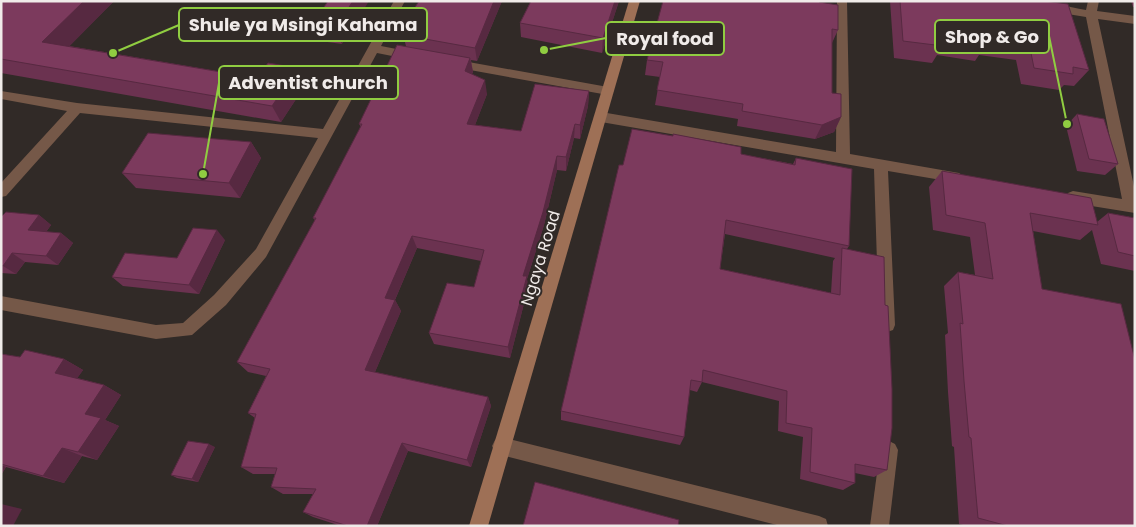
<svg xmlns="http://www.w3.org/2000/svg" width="1136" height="527" viewBox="0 0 1136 527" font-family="Poppins,sans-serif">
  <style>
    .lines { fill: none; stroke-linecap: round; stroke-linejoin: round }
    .street { fill: #755848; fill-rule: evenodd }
    .secondary { fill: #9e7056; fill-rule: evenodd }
    .wall { fill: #6b3250; fill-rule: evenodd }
    .shaded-wall { fill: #572941 }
    .building { fill: #7c3a5d; stroke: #572941 }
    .labels { text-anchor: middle; stroke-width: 4; stroke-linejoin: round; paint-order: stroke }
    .street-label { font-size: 16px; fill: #f0ebe9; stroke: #312a27 }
    .leader { fill: none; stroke: #90cd41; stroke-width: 2 }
    .callout-dot { fill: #90cd41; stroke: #312a27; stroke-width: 2 }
    .callout { fill: #312a27; stroke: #90cd41; stroke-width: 2 }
    .callout-label { font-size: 18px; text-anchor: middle; font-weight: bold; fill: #f0ebe9 }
  </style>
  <rect width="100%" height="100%" fill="#312a27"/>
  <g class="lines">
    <g class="street">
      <polygon points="394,1 405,1 381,46 412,52 418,56 412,60 377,53 266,257 226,305 192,335 156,339 1,310 1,296 156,325 183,323 214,295 256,249 318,138 80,113 6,196 1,197 1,183 67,111 1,99 1,91 77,103 323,129"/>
      <polygon points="837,1 847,1 850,154 959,173 966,178 959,183 888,171 895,325 893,330 887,332 881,330 879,325 874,169 601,122 595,117 601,112 836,152"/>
      <path d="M1031,1C1049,1 1067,7 1086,10L1088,1H1099L1097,11L1135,16V24L1098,19L1135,191V213L1073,203L1068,201L1066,197L1068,193L1073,191L1122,199L1086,17L1049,11Z"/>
      <polygon points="452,59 608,87 614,91 608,95 448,66 448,60"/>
      <polygon points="501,437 819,516 826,519 828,526 781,526 501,455 495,452 492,446 495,440"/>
      <polygon points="889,441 895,444 898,450 889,526 870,526 880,450 883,444"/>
    </g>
    <polygon class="secondary" points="629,1 640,1 488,526 469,526"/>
  </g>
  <g class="wall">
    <polygon points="1,1 114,1 69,46 257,78 298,68 306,84 281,122 1,73"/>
    <polygon points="328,1 342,44 320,41 313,24"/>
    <polygon points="502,1 477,61 471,60 473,72 472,74 487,94 475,125 521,131 589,91 588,106 580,139 574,138 566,171 557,170 544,225 527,279 528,288 510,358 434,344 429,333 474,287 481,261 417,248 395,300 401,311 375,372 488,397 491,406 471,467 408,451 377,526 341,526 313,517 303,512 313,494 283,494 271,487 275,474 253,474 241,467 255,418 248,413 266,376 248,372 237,362 315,220 313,218 361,127 359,124 406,46 403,35 407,28 405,23"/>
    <polygon points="531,1 619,1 602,53 521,37 520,23"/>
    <polygon points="890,1 1044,1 1089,70 1074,86 1064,85 1059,90 1021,84 1016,60 979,55 975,61 937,55 932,63 894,58"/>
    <polygon points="1131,1 1135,1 1135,7 1133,7"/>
    <polygon points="819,2 838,30 832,43 832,93 841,117 834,132 815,139 737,126 738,119 655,105 660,77 645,75 647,60"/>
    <polygon points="1077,114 1118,164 1105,175 1077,171 1066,126"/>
    <polygon points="251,142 261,158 240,198 136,188 122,173"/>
    <path d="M741,154L793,164L796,158L849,246L847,249L887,470L874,477L855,473V483L843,490L800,479L803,437L778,431L779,401L702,382L697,392L690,390L684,437L680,445L561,420V411L623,165ZM725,234L835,258L833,261L831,293L720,269Z"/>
    <polygon points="942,171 1097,222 1108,213 1135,218 1135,271 1101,264 1092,230 1080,240 1033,231 1042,289 1135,526 967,526 959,524 954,447 952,446 948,392 945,335 948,333 944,286 958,272 975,275 970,237 933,230 929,187"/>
    <polygon points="39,215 51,225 46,232 61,233 73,243 58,265 25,262 16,274 1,273 1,217"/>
    <polygon points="225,240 199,294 123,286 112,277 177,258"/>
    <polygon points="1,354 20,357 64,359 83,370 77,378 104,385 121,395 105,420 119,426 97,460 82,456 64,483 6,467 1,475"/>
    <polygon points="215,447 198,482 177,478 171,475"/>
  </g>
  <g class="shaded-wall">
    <polygon points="84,1 114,1 57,59 42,42"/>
    <polygon points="353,1 369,1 342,44 336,27"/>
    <polygon points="494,1 502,1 477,61 475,48"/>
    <polygon points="615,1 619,1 602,53 603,38"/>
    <polygon points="470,58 473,72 467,85 465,71"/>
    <polygon points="298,68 306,84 281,122 272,106"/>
    <polygon points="485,80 487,94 470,138 467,124"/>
    <polygon points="589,91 588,106 580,139 580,125"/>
    <polygon points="841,117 834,132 815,139 822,125"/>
    <polygon points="575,124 574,138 566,171 566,157"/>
    <polygon points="251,142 261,158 240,198 229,183"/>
    <polygon points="557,156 557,170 544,225 527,279 528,288 510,358 508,347 523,276"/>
    <polygon points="39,215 51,225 41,239 28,230"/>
    <polygon points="217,230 225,240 199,294 189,285"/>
    <polygon points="61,233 73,243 58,265 46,256"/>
    <polygon points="412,236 417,248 391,309 385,298"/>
    <polygon points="12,253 25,262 16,274 3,266"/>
    <polygon points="395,300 401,311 372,379 365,370"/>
    <polygon points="64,359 83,370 74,383 55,373"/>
    <polygon points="104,385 121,395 105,420 119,426 97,460 78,452 85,414"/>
    <polygon points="488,397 491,406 471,467 467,460"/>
    <polygon points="402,443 408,451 377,526 367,526"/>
    <polygon points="209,444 215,447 198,482 192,479"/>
    <polygon points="62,448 82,456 64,483 43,476"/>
    <polygon points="1,465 6,467 1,475"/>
    <polygon points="1,504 22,509 13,526 1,526"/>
  </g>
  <g class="building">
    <polygon points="1,1 84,1 42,42 257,78 268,63 298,68 272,106 1,59"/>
    <polygon points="328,1 353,1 336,27 313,24"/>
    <polygon points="419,1 494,1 475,48 403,35 409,24 405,23"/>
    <polygon points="531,1 615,1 603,38 520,23"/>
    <polygon points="663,1 819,1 819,2 838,5 838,30 832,29 832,93 841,94 841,117 822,125 742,111 743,104 657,90 663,62 647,60"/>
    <polygon points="900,1 1044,1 1068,4 1089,70 1073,67 1073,74 1034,68 1029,43 986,37 987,44 941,37 943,46 903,41"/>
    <polygon points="397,45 470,58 465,71 485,80 467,124 521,131 535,84 589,91 580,125 575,124 566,157 557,156 543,212 523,276 527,276 508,347 429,333 447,283 474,287 484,250 412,236 385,298 395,300 365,370 488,397 467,460 402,443 367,526 348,526 303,512 316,489 271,487 277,468 241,467 256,414 248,413 270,369 237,362 316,218 313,218 362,124 359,124"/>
    <polygon points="1077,114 1104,119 1118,164 1089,159"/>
    <polygon points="632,129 673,136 673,134 741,147 741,154 795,165 796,158 852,169 849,246 726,220 720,269 840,295 842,248 884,257 885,305 888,306 892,389 892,428 887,470 855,464 855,483 810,472 812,428 786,423 787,391 703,370 702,382 691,380 684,437 561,411 619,165 623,165"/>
    <polygon points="148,133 251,142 229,183 122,173"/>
    <polygon points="942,171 1091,198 1098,225 1030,213 1042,289 1121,304 1135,360 1135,526 1008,526 978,518 971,438 969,437 964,381 960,323 963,324 958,272 993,279 985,223 946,215"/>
    <polygon points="6,212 39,215 28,230 61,233 46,256 12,253 3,266 1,265 1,217"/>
    <polygon points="1108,213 1135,218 1135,256 1118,252"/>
    <polygon points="193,228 217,230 189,285 112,277 125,253 177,258"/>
    <polygon points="25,350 64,359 55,373 104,385 85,414 101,418 78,452 62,448 43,476 1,464 1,354 20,357"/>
    <polygon points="188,441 209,444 192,479 171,475"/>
    <polygon points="535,482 679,520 678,526 523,526"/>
  </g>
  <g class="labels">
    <g class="street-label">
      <text transform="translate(540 258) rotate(-73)" y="6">Ngaya Road</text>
    </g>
  </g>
  <path class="leader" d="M113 53L179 25M1067 124L1049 36M544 50L606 38M203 174L219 83"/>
  <g class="callout-dot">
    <circle cx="113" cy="53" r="5"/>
    <circle cx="1067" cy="124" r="5"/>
    <circle cx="544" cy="50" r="5"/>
    <circle cx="203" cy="174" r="5"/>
  </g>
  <g class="callout">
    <rect x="179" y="8" width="248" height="33" rx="5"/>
    <rect x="935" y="20" width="114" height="33" rx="5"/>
    <rect x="606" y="22" width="118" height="33" rx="5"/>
    <rect x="219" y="66" width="179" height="33" rx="5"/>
  </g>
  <g class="callout-label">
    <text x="303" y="31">Shule ya Msingi Kahama</text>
    <text x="992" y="43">Shop &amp; Go</text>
    <text x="665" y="45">Royal food</text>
    <text x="308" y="89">Adventist church</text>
  </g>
  <rect width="1136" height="527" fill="none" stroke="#f0ebe9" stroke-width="5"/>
</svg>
